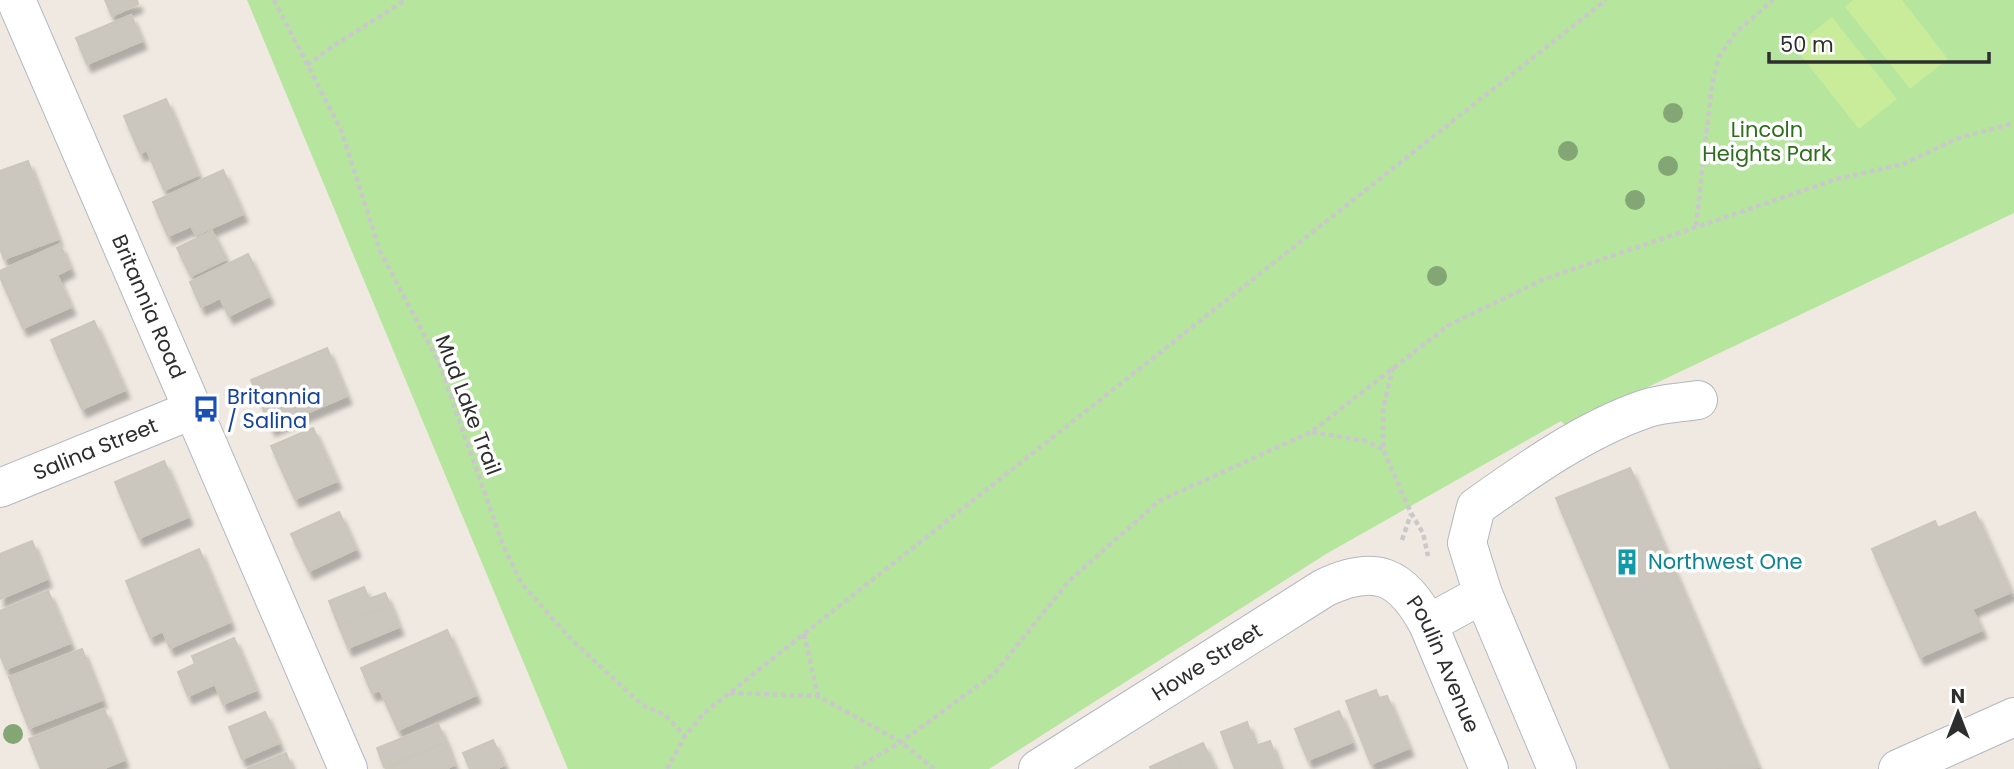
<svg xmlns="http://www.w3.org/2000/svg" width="2014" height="769" viewBox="0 0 2014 769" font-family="Poppins,sans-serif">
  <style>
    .green { fill: #b6e59e }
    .pitch { fill: #c9ec9a }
    .building { fill: #cbc7bf; stroke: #cbc5ba; stroke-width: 2; filter: url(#shadow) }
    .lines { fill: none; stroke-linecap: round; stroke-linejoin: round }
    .minor-casing { stroke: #b4b7c1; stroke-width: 40 }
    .path { stroke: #c9c9c9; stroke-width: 4.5; stroke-dasharray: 5 3.5; stroke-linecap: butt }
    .minor { stroke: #fff; stroke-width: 38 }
    .tree { fill: #84a574 }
    .labels { text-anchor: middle; stroke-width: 7; stroke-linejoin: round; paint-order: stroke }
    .park-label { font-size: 21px; fill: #2c6e1b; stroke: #fff }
    .street-label { font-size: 21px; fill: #2e2e2e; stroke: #fff }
    .transit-label { font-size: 21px; fill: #164399; stroke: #fff; text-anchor: start }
    .culture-label { font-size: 21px; fill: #0d838f; stroke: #fff; text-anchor: start }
  </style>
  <defs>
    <filter id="shadow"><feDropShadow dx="4.5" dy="8" stdDeviation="2" flood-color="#0004"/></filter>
  </defs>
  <rect width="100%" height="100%" fill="#efe9e1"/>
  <polygon class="green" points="247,0 2014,0 2014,213 1566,426 1561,421 1326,554 989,769 568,769"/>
  <g class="pitch">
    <polygon points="1853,0 1902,0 1948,59 1910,89 1845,7"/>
    <polygon points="1832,17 1897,99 1859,129 1794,47"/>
  </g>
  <g class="building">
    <polygon points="105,0 137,0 138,4 112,16"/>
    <polygon points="131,15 142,41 87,64 76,38"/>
    <polygon points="166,99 198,175 164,190 147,150 140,153 124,116"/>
    <polygon points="28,161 58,239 4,259 0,248 0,171"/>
    <polygon points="223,170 243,214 196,235 191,226 168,236 153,202"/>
    <polygon points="212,231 226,259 191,276 177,248"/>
    <polygon points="60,244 70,268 57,275 71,307 23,328 0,277 0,271"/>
    <polygon points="248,254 269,296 229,316 220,298 201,307 190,282"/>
    <polygon points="94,321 125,390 82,409 51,340"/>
    <polygon points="327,348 347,396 271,428 251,380"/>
    <polygon points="313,428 337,481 295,499 271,446"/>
    <polygon points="164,461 188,517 139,538 115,482"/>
    <polygon points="1630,468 1698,626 1758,767 1671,769 1556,498"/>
    <polygon points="339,512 356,549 309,571 291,534"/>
    <polygon points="1975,512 2011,592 1972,609 1982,630 1920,657 1872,549 1935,521 1938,528"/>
    <polygon points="32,541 47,579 0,599 0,554"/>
    <polygon points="199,549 230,622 170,648 163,631 150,637 126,581"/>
    <polygon points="364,587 369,599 385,593 390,605 339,626 329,601"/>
    <polygon points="48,591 70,643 6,669 0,655 0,611"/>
    <polygon points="390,605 399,627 348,648 339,626"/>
    <polygon points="447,630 476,695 398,730 380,690 372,693 361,668"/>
    <polygon points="234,638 256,690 223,704 215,684 188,696 178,672 195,664 192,656"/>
    <polygon points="82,649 102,700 29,728 9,677"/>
    <polygon points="1376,690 1379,698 1387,696 1409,748 1371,764 1346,701"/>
    <polygon points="104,709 124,760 102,769 41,769 29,739"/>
    <polygon points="1339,711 1352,742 1308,760 1295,729"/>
    <polygon points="265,712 279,743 242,759 229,727"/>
    <polygon points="1247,722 1255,746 1270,741 1280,769 1235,769 1221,732"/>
    <polygon points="438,724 446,743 384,767 377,748"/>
    <polygon points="493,740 504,765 496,769 470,769 463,753"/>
    <polygon points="446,743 454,765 445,769 385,769"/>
    <polygon points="1203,743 1215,769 1182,769 1176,755"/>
    <polygon points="286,753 292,769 247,769"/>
    <polygon points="1176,755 1182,769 1151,769 1150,767"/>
  </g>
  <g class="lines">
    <g class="minor-casing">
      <g id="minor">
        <path id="s1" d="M16,0L348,769"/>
        <path id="s2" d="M0,488L192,410"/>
        <path d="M1483,594L1467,543L1476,507C1528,470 1584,430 1645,409C1661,403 1681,403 1698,400"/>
        <polyline points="1428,624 1483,594 1557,769"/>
        <path id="s3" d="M1038,769L1324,588C1376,563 1402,576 1428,624L1489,769"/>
        <polyline points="1898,769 2014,717"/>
      </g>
    </g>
    <g class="path">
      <polyline points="274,0 341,130 380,251 439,363 503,545 522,584 571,639 642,705 665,715 685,736"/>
      <polyline points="307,65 339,42 406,0"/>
      <polyline points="1696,226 1712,84 1719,57 1736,32 1773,0"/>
      <polyline points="1393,367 1383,409 1383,449 1411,513 1423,533 1428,556"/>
      <polyline points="1312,432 1365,441 1383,449"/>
      <polyline points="1402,540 1411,514"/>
      <polyline points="804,634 818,696"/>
      <polyline points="730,693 818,696 901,742 934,769"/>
      <polyline points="667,769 685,736 704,713 1606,0"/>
      <polyline points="855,769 901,742 994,674 1069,581 1159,501 1311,432 1449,325 1544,279 1837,179 1903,164 1959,138 2014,123"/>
    </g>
    <use href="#minor" class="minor"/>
  </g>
  <g class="tree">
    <circle cx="1673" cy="113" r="10"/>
    <circle cx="1568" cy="151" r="10"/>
    <circle cx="1668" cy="166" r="10"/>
    <circle cx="1635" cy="200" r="10"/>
    <circle cx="1437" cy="276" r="10"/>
    <circle cx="13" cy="734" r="10"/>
  </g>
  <defs>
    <g id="bus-bare" transform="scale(2.1)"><path d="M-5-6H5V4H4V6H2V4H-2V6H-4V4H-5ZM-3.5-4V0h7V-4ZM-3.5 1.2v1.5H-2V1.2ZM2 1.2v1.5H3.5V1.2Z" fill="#1a4fb4" stroke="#fff" stroke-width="2.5" paint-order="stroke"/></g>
    <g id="building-bare" transform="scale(2.1)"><path d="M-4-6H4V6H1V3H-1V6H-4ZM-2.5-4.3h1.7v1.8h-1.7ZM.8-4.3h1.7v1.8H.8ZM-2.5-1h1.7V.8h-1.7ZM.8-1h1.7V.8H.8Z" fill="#0f9aa8" stroke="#fff" stroke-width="2.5" paint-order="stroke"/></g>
  </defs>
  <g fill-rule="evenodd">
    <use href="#bus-bare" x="206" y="409"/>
    <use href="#building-bare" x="1627" y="562"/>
  </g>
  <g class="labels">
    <g class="park-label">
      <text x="1767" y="137">Lincoln<tspan x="1767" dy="24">Heights Park</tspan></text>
    </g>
    <g class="street-label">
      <text dy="7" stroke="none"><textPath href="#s1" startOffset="334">Britannia Road</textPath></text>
      <text transform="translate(468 405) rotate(69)" y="7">Mud Lake Trail</text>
      <text dy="7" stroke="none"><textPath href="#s2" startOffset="103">Salina Street</textPath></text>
      <text dy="7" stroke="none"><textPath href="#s3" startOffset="200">Howe Street</textPath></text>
      <text dy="7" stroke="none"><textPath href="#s3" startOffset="509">Poulin Avenue</textPath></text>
    </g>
    <g class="transit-label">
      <text x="227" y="404">Britannia<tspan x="227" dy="24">/ Salina</tspan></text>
    </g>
    <g class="culture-label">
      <text x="1648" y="569">Northwest One</text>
    </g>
  </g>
  <g transform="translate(1958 713)" stroke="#ffffff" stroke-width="5" paint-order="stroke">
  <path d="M0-5L12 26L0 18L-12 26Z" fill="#2e2e2e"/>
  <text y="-10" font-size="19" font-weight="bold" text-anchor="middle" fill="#2e2e2e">N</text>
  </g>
  <path d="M1769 52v10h220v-10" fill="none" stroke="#2e2e2e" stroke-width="3.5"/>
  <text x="1780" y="52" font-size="21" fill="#2e2e2e" stroke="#ffffff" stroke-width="5" paint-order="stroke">50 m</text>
</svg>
